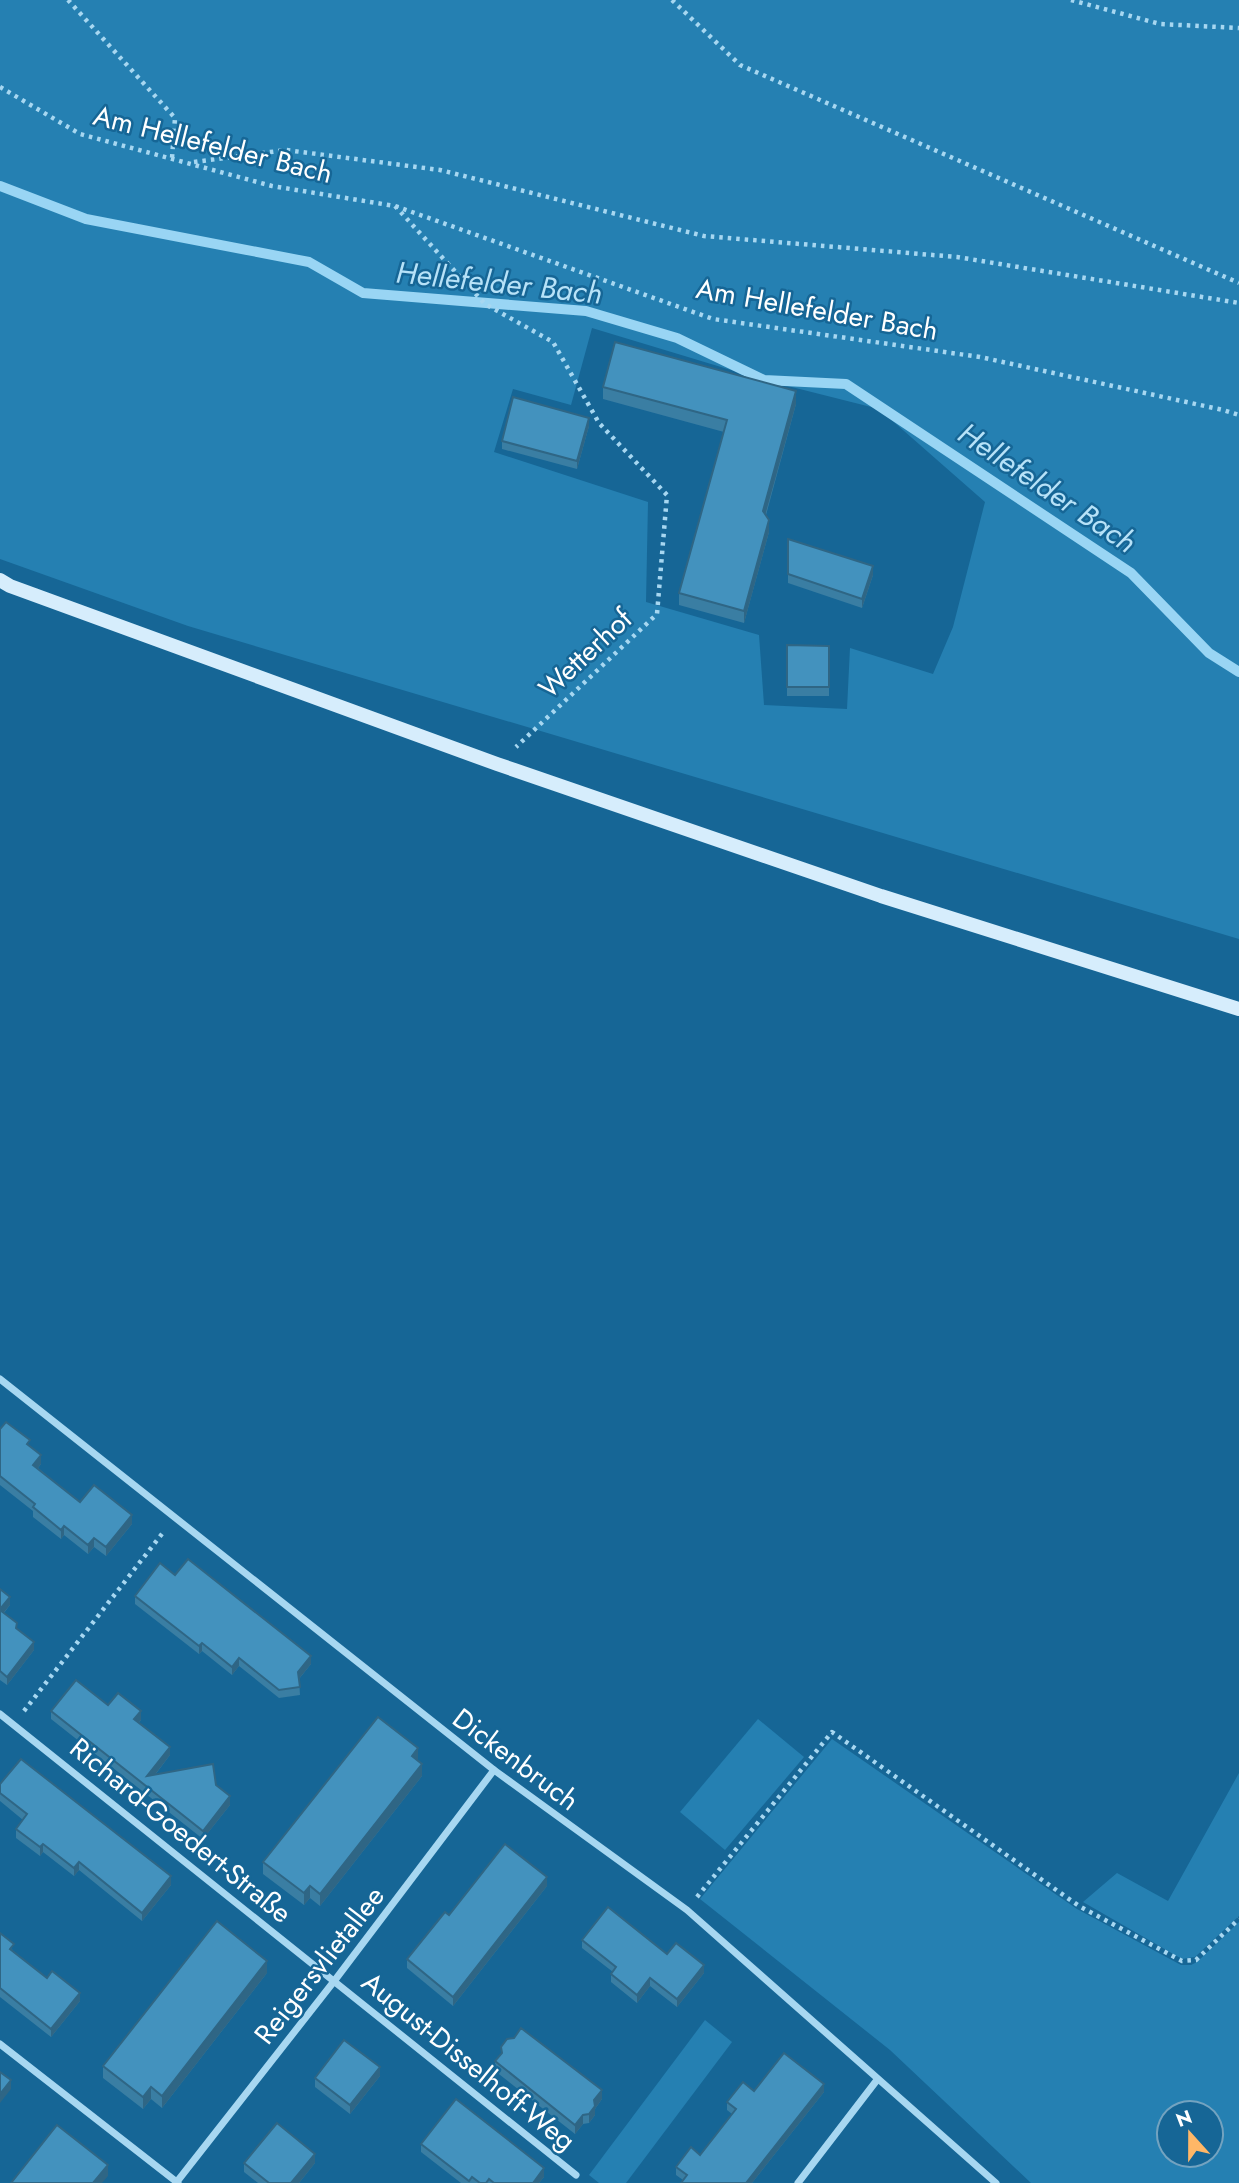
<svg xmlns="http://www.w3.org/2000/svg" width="1239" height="2183" viewBox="0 0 1239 2183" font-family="Jost,sans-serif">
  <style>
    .green { fill: #2580b2; fill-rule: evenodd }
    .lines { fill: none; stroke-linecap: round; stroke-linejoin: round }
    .stream { stroke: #99d5f4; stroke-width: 10 }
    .path { stroke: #a7d7f1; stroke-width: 4.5; stroke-dasharray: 3.5 5; stroke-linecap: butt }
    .minor { stroke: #a7d7f1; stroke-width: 7 }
    .secondary { stroke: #d6edfc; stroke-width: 14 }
    .wall { fill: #3a7ea3 }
    .shaded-wall { fill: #2f6685 }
    .building { fill: #4392be; stroke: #2f6685; stroke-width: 2 }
    .labels { text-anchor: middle; stroke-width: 5; stroke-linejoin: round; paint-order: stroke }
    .street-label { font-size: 28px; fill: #fff; stroke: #166696 }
    .water-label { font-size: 30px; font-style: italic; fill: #b7e2f8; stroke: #166696 }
  </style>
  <rect width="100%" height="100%" fill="#166696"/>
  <g class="green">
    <path d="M0,0H1239V939L188,626L0,559ZM592,328L764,380L879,409L985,502L953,627L933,674L850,648L847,709L764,705L759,635L646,602L648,502L494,452L513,389L571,405Z"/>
    <polygon points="758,1719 804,1757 725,1850 680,1812"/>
    <path d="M832,1739L1077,1909L1181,1965H1191L1197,1962L1239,1922V2183H1031L890,2050L700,1899ZM1169,2113H1211V2155H1169Z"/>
    <polygon points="1239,1773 1239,1916 1195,1957 1182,1959 1083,1902 1117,1873 1168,1901"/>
    <polygon points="705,2020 732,2042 626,2183 599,2183 589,2175"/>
  </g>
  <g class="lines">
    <polyline class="stream" points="0,186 86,219 309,262 363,293 586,311 677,338 764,380 846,384 1131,573 1209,653 1239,672"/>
    <g class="path">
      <polyline points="68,0 175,118 172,158"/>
      <polyline points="672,0 740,65 1239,283"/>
      <polyline points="1071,0 1160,24 1239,28"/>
      <polyline points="0,87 80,134 272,186 395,206 713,319 980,357 1223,410 1239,415"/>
      <polyline points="194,162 286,150 440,170 704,236 957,257 1239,303"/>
      <polyline points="395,206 485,304 553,342 599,423 667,495 657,614 516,747"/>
      <polyline points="24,1711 165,1530"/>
      <polyline points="697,1897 832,1732 1079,1906 1182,1961 1196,1960 1239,1919"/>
    </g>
    <g class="minor">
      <polyline points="0,1379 494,1770 687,1910 996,2183"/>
      <polyline points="0,1714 576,2175"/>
      <polyline points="0,2044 178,2183"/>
      <polyline points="176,2183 335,1980 494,1770"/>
      <polyline points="798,2183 877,2080"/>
    </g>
    <polyline class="secondary" points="0,580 10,586 497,764 881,896 1239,1009"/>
  </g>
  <g class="wall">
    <polygon points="603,387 796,404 766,515 769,532 744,623 679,605 679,593 724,432 603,399"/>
    <polygon points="589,426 577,469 502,449 502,441"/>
    <polygon points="788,539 873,575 862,608 788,583"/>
    <polygon points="787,645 829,646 829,696 787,696"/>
    <polygon points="0,1429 30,1446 41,1464 38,1468 80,1502 132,1524 106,1556 94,1547 88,1554 64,1535 61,1539 33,1517 33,1511 0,1485"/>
    <polygon points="175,1575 311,1664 299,1679 300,1695 279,1698 239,1666 232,1675 202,1651 199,1654 135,1604 135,1596"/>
    <polygon points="0,1589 10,1605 4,1613 34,1650 7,1685 0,1680"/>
    <polygon points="108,1705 141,1720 139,1723 170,1755 155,1775 216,1785 230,1805 203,1839 51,1719 51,1711"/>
    <polygon points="418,1760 422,1776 320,1906 310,1898 304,1905 263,1874 263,1862"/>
    <polygon points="0,1784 171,1885 142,1921 79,1870 74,1876 43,1852 40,1856 16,1838 16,1829 23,1820 0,1801"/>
    <polygon points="547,1886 453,2006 407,1968 407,1959 449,1915"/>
    <polygon points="0,1933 14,1952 47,1978 80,2001 51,2037 0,1997"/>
    <polygon points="582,1940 667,1954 704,1973 677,2007 650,1986 637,2003 611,1982 611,1974 613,1972 582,1948"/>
    <polygon points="267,1973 162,2108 151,2099 143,2109 103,2078 103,2066"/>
    <polygon points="501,2047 602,2099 595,2109 595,2115 589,2123 583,2124 575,2134 495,2071 495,2061 501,2054"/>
    <polygon points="380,2076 350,2114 315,2087 315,2078"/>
    <polygon points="754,2091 824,2092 752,2183 681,2183 683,2180 676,2175 676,2167 700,2155 732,2114 727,2110 727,2102"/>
    <polygon points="421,2144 544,2177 539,2183 461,2183 421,2152"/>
    <polygon points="244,2163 315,2163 299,2183 258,2183 244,2172"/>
  </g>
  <g class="shaded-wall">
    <polygon points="796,391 796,404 763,523 763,511"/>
    <polygon points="589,418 589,426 577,469 577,461"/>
    <polygon points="769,520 769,532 744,623 744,611"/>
    <polygon points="873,566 873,575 862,608 862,599"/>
    <polygon points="41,1455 41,1464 33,1474 33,1465"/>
    <polygon points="132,1515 132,1524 106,1556 106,1547"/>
    <polygon points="64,1526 64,1535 61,1539 61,1530"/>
    <polygon points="94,1538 94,1547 88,1554 88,1545"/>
    <polygon points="10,1597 10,1605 0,1617 0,1609"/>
    <polygon points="34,1642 34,1650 7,1685 7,1677"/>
    <polygon points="202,1643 202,1651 199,1654 199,1646"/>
    <polygon points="311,1656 311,1664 298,1680 298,1672"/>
    <polygon points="239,1658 239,1666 232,1675 232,1667"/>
    <polygon points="141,1711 141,1720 134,1728 134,1719"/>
    <polygon points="170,1747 170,1755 147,1785 147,1776"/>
    <polygon points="418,1748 418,1760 412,1756"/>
    <polygon points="422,1764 422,1776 320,1906 320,1894"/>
    <polygon points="230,1796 230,1805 203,1839 203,1831"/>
    <polygon points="43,1844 43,1852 40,1856 40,1847"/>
    <polygon points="79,1862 79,1870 74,1876 74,1868"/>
    <polygon points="171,1876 171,1885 142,1921 142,1913"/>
    <polygon points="547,1877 547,1886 453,2006 453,1997"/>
    <polygon points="310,1886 310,1898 304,1905 304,1893"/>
    <polygon points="267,1961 267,1973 162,2108 162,2096"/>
    <polygon points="704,1965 704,1973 677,2007 677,1999"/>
    <polygon points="650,1978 650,1986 637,2003 637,1995"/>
    <polygon points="80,1993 80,2001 51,2037 51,2029"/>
    <polygon points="380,2067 380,2076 350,2114 350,2105"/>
    <polygon points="11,2080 11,2089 0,2103 0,2094"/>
    <polygon points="824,2084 824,2092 752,2183 746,2183"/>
    <polygon points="151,2087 151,2099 143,2109 143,2097"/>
    <polygon points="602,2090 602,2099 595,2109 595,2115 589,2123 589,2114 594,2100"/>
    <polygon points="583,2115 583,2124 575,2134 575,2125"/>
    <polygon points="315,2154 315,2163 299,2183 291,2183"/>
    <polygon points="108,2165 108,2176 102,2183 93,2183"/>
    <polygon points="544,2168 544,2177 539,2183 533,2183"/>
  </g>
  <g class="building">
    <polygon points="615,342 796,391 763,511 769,520 744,611 679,593 727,420 603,387"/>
    <polygon points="513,397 589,418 577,461 502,441"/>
    <polygon points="788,539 873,566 862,599 788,574"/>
    <polygon points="787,645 829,646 829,687 787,687"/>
    <polygon points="6,1422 30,1440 27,1444 41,1455 33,1465 80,1502 94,1485 132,1515 106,1547 94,1538 88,1545 64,1526 61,1530 33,1507 35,1504 0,1476 0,1429"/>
    <polygon points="188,1559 311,1656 298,1672 300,1687 279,1690 239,1658 232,1667 202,1643 199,1646 135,1596 160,1563 175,1575"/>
    <polygon points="0,1589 10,1597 0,1609"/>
    <polygon points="0,1610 17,1623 16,1628 34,1642 7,1677 0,1671"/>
    <polygon points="76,1680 108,1705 118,1693 141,1711 134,1719 170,1747 147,1776 213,1764 216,1785 230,1796 203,1831 51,1711"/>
    <polygon points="378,1717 418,1748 412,1756 422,1764 320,1894 310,1886 304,1893 263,1862"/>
    <polygon points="21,1759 171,1876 142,1913 79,1862 74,1868 43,1844 40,1847 16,1829 27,1814 0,1793 0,1784"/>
    <polygon points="505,1844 547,1877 453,1997 407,1959 445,1912 449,1915"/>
    <polygon points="608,1907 667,1954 676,1943 704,1965 677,1999 650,1978 637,1995 611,1974 616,1967 582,1940"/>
    <polygon points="217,1921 267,1961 162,2096 151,2087 143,2097 103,2066"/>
    <polygon points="0,1933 14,1944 10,1949 47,1978 52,1971 80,1993 51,2029 0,1988"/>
    <polygon points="521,2028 602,2090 594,2100 595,2106 589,2114 583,2115 575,2125 495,2061 502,2053 501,2047 507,2039 514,2038"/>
    <polygon points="344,2040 380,2067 350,2105 315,2078"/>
    <polygon points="784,2053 824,2084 746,2183 681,2183 687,2175 676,2167 691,2147 700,2155 736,2109 727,2102 743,2082 754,2091"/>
    <polygon points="0,2072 11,2080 0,2094"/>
    <polygon points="456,2099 544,2168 533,2183 494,2183 489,2179 486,2183 480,2183 472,2177 469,2181 421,2144"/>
    <polygon points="277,2123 315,2154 291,2183 269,2183 244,2163"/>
    <polygon points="57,2125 108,2165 93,2183 11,2183"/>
  </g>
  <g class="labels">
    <g class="street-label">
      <text transform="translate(213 144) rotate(14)" y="10">Am Hellefelder Bach</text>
      <text transform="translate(817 309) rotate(10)" y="10">Am Hellefelder Bach</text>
      <text transform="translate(585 653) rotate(-43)" y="10">Wetterhof</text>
      <text transform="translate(516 1759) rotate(37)" y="10">Dickenbruch</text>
      <text transform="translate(181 1830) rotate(39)" y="10">Richard-Goedert-Straße</text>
      <text transform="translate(319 1965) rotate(-52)" y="10">Reigersvlietallee</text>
      <text transform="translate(469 2061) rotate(39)" y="10">August-Disselhoff-Weg</text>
    </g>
    <g class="water-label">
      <text transform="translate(499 283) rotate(6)" y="10">Hellefelder Bach</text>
      <text transform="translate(1047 488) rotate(34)" y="10">Hellefelder Bach</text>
    </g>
  </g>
  <g transform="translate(1190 2134) rotate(339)"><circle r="33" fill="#166696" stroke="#73a3c0" stroke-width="2"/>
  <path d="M0-5L12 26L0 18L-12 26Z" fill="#ffb767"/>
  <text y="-10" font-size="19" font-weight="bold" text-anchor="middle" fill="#ffffff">N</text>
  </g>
</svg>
